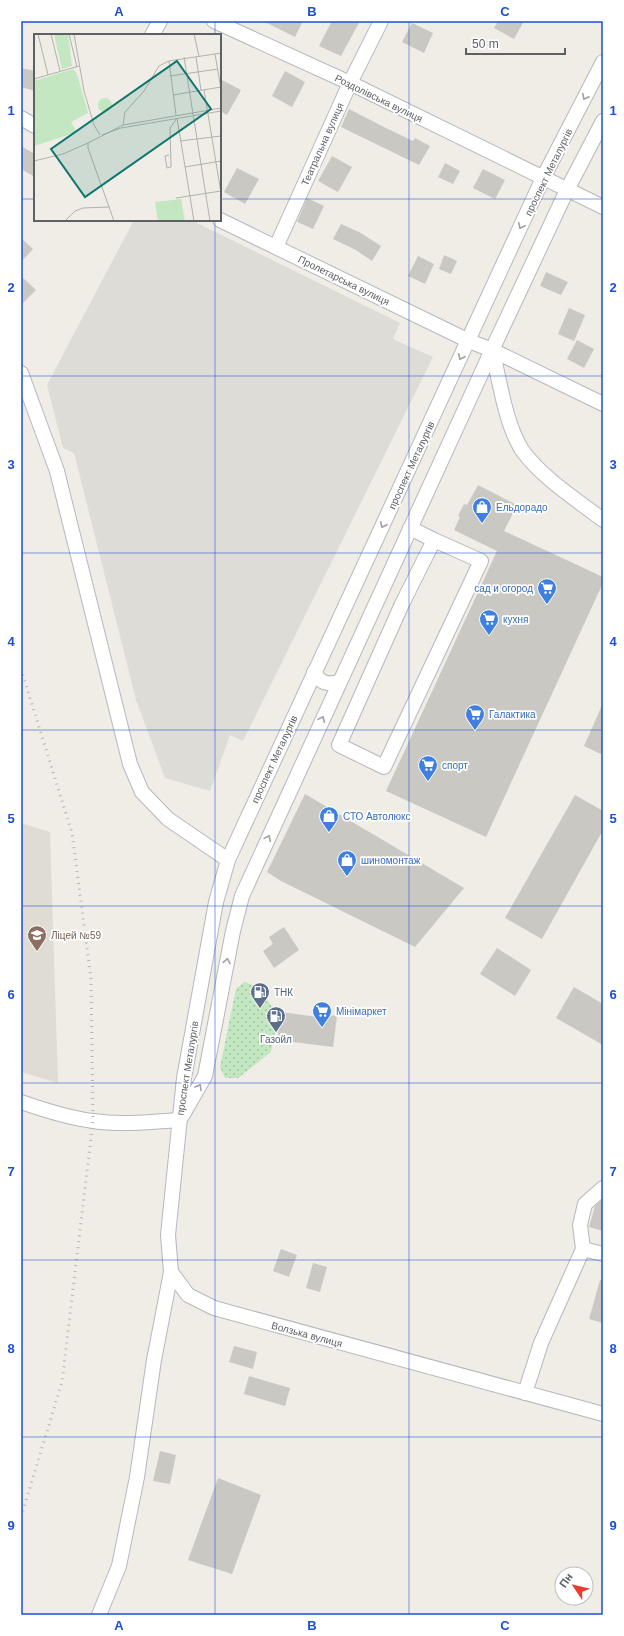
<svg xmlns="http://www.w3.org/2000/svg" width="624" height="1636" viewBox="0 0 624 1636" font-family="Helvetica,sans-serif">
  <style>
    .industrial { fill: #dedcd7 }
    .education { fill: #dfdcd3 }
    .grass { fill: url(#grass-dots) }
    .building { fill: #cac8c2 }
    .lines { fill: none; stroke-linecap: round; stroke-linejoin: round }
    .minor-casing { stroke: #b5b8bc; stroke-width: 16 }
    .minor { stroke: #fff; stroke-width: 14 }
    .rail { stroke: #b4b5b6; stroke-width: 3; stroke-dasharray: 1 5; stroke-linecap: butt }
    .oneway { stroke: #9ea0a3 }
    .grid { fill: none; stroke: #1d4ed8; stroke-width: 1; stroke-opacity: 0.55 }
    .labels { text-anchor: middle; stroke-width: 3.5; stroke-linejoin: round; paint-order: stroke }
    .street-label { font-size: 10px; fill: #5d6166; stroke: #fff }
    .shop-label { font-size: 10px; fill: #366cbe; stroke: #fff; text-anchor: start }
    .education-label { font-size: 10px; fill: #785e54; stroke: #fff; text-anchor: start }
    .service-label { font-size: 10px; fill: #4e5e75; stroke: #fff; text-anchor: start }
    .inset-road { fill: none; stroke: #b1b1ae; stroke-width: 1 }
    .view { fill: #0f766e; fill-opacity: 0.15; stroke: #0f766e; stroke-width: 2 }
    .inset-edge { fill: none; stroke: #5d6166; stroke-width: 2 }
    .neatline { fill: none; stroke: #1d4ed8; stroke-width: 1.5 }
    .grid-label { font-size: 13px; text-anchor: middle; font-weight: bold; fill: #1d4ed8 }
  </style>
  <defs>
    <pattern id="grass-dots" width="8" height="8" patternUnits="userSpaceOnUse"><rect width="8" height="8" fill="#c2e7c1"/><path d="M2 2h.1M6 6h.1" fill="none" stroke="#a1bfa1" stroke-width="1.8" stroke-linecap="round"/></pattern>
  </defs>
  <rect width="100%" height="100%" fill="#efede5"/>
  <polygon class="industrial" points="134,220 191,220 400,323 393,339 433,357 243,741 230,735 210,791 165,778 136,700 74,453 63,448 47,385"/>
  <polygon class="education" points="21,823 50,832 58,1083 21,1072"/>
  <polygon class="grass" points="244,982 259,987 278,1016 271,1052 238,1078 225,1078 220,1067 236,989"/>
  <g class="building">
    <polygon points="263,21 303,21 295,37"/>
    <polygon points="332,21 360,21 341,56 319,46"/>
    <polygon points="498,21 524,21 514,39 494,28"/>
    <polygon points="412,23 433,33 424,53 402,42"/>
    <polygon points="21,68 35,71 35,91 21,87"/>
    <polygon points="285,71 305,82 292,107 272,96"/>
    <polygon points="220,79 241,90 227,115 220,111"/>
    <polygon points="349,109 386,128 413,141 415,138 430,146 419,165 341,127"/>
    <polygon points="21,146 35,154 35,177 21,169"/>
    <polygon points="332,156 352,167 338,192 318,181"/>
    <polygon points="445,163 460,171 453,184 438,177"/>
    <polygon points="237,168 259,179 245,204 224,192"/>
    <polygon points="483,169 505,180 495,199 473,188"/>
    <polygon points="307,198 324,206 313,229 297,222"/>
    <polygon points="341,224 359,232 381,246 372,261 356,250 333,239"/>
    <polygon points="21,238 33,249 21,262"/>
    <polygon points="444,255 457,261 451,274 439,269"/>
    <polygon points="418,256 434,264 425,284 408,276"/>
    <polygon points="546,272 568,282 561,295 540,286"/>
    <polygon points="21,276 36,290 21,305"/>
    <polygon points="569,308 585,315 574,341 558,334"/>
    <polygon points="577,340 594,349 584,368 567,359"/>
    <polygon points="478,485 517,505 504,531 603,577 603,583 486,837 386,791 497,551 454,530 460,517 458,516 464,504 467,505"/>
    <polygon points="603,703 603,755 584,746"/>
    <polygon points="305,794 464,888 415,947 281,881 267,872"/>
    <polygon points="575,795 603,811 603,830 542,939 505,918"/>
    <polygon points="284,927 299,950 274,968 263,951 273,944 269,937"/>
    <polygon points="497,948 531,970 515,996 480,974"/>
    <polygon points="574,987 603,1004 603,1045 556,1018"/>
    <polygon points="281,1012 318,1017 318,1014 337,1016 333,1047 277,1040"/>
    <polygon points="603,1199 603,1231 589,1227 595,1206"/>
    <polygon points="281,1249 297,1255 289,1277 273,1271"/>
    <polygon points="313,1263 327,1267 320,1292 306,1288"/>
    <polygon points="600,1280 603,1280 603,1323 589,1319"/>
    <polygon points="234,1346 257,1352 253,1369 229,1362"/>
    <polygon points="249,1376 290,1388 285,1406 244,1394"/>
    <polygon points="160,1451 176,1455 170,1484 153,1481"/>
    <polygon points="218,1478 261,1495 232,1574 188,1560"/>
  </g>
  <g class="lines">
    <g class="minor-casing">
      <g id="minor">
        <polyline points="214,21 350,83 603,207"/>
        <polyline points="152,35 160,21"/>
        <polyline points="603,62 543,178 228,860 216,902 184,1078 168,1235 171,1272 188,1295 214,1308 603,1414"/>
        <polyline points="21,118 35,126"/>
        <polyline points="220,220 469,341 492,350"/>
        <polyline points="276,247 350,83 381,21"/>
        <polyline points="21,373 57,471 130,764 142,792 168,819 228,860"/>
        <path d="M603,404L492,350C500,381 505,423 522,450C541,477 577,500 603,520"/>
        <polyline points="410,528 434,540 402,604 339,745 384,767 481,561 434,540"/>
        <path d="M314,672C320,683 327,685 339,682"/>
        <path d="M21,1102C44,1110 68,1118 93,1121C121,1125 151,1122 179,1120"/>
        <polyline points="182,1116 205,1076 233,931 242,896 492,350 567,190 603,121"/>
        <polyline points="583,1249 603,1254"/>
        <polyline points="525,1393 541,1343 583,1249 580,1225 585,1204 603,1188"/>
        <polyline points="99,1615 119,1566 137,1477 154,1360 171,1272"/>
      </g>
    </g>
    <use href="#minor" class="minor"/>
    <polyline class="rail" points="21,669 72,833 91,979 93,1121 62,1382 21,1517"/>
  </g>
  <defs><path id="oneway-chevron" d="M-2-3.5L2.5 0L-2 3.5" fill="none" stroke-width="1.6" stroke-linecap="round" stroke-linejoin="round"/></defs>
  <g class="oneway">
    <use href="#oneway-chevron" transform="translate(585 97) rotate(117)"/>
    <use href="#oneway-chevron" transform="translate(521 226) rotate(115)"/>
    <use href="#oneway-chevron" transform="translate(461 357) rotate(115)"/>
    <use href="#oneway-chevron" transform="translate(383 525) rotate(115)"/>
    <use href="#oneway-chevron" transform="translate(322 719) rotate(-66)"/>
    <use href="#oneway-chevron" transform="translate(268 838) rotate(-66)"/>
    <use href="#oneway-chevron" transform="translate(227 961) rotate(-79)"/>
    <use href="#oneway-chevron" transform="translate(199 1087) rotate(-59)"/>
  </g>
  <path class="grid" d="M215,21V35M409,21V1615M21,199H35M220,199H603M215,220V1615M21,376H603M21,553H603M21,730H603M21,906H603M21,1083H603M21,1260H603M21,1437H603"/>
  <defs>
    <g id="shop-pin" transform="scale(1)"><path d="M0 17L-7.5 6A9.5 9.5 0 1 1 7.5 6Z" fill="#3f7fe0" stroke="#fff"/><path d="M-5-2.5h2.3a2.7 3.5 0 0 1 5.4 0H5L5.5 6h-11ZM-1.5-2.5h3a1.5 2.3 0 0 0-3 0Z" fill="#fff"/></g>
    <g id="supermarket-pin" transform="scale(1)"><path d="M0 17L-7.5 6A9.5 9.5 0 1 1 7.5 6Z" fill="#3f7fe0" stroke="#fff"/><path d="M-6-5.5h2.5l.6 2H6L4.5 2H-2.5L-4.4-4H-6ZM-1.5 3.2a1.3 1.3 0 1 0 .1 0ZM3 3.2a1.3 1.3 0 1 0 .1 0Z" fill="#fff"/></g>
    <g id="school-pin" transform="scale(1)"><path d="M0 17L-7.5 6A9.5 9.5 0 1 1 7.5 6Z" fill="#8d6e63" stroke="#fff"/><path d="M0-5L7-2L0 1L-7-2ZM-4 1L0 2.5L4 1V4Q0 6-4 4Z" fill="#fff"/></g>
    <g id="fuel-pin" transform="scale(1)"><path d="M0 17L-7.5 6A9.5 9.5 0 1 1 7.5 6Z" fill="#5c6f8a" stroke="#fff"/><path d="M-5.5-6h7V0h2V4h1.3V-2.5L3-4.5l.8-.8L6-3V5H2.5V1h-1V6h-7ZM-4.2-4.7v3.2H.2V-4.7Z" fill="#fff"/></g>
  </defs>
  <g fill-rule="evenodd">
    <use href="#shop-pin" x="482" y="507"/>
    <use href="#supermarket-pin" x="547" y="588"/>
    <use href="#supermarket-pin" x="489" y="619"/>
    <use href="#supermarket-pin" x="475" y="714"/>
    <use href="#supermarket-pin" x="428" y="765"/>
    <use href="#shop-pin" x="329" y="816"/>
    <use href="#shop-pin" x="347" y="860"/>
    <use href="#school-pin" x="37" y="935"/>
    <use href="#fuel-pin" x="260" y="992"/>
    <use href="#supermarket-pin" x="322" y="1011"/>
    <use href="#fuel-pin" x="276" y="1016"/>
  </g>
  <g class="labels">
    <g class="street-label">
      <text transform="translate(379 98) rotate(26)" y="4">Роздолівська вулиця</text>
      <text transform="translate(322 144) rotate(-66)" y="4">Театральна вулиця</text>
      <text transform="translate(548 172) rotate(-64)" y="4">проспект Металургів</text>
      <text transform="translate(344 280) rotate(26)" y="4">Пролетарська вулиця</text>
      <text transform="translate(411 465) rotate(-65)" y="4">проспект Металургів</text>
      <text transform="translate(274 759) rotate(-65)" y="4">проспект Металургів</text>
      <text transform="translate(187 1068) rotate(-81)" y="4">проспект Металургів</text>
      <text transform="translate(307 1334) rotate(15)" y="4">Волзька вулиця</text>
    </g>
    <g class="shop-label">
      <text x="496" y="511">Ельдорадо</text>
      <text x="533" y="592" text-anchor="end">сад и огород</text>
      <text x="503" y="623">кухня</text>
      <text x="489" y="718">Галактика</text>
      <text x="442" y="769">спорт</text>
      <text x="343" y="820">СТО Автолюкс</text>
      <text x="361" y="864">шиномонтаж</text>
      <text x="336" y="1015">Мінімаркет</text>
    </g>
    <g class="education-label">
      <text x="51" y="939">Ліцей №59</text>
    </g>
    <g class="service-label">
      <text x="274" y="996">ТНК</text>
      <text x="276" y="1043" text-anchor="middle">Газойл</text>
    </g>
  </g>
  <g transform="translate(34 34)">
    <rect width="187" height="187" fill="#efede5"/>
    <path d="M20,0H34L38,32L28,35Z" fill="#c2e7c1"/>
    <path d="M39,35L43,40L54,79L37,88L43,98L0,112V47Z" fill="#c2e7c1"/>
    <path d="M64 71a7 7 0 1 1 14 0a7 7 0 1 1-14 0ZM147,165L151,187H124L121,168Z" fill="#c2e7c1"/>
    <path class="inset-road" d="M4,0L14,41M17,0L26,37M35,0L43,33M40,0L50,57L60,91L66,101M160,0L165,22M181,20L187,55M150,23L176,187M162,23L167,56M135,27L142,81M136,42L184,35M0,45L45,32M170,56L187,159M139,61L187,53M89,91L91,78L110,57L125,32L135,27L187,19M68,101L87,94L187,77M146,107L187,102M135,121L131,122L133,134L137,133L136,94L143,84L160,187M0,127L29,120L54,109M151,133L187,127M142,164L187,157M31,187L41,177L49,174L75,173M80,187L54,114V109L89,91L187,74"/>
    <path class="view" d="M143,27L177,75L51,163L17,115Z"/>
    <rect width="187" height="187" class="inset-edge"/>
  </g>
  <rect width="624" height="1636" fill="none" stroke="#ffffff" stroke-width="44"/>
  <g transform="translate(574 1586) rotate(305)"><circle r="19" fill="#ffffff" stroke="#bec0c2"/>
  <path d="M0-3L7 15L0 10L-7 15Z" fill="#eb3d2f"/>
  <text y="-6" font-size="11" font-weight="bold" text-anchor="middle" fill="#5d6166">Пн</text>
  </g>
  <path d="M466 48v6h99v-6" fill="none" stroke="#5d6166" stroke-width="2"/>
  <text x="472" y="48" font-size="12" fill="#5d6166" stroke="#ffffff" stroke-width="3" paint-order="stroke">50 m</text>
  <rect x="22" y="22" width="580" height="1592" class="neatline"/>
  <g class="grid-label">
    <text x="119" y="16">A</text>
    <text x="312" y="16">B</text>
    <text x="505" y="16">C</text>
    <text x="11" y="115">1</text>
    <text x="613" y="115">1</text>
    <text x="11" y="292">2</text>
    <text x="613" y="292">2</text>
    <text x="11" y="469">3</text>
    <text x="613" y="469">3</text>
    <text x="11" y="646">4</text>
    <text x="613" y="646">4</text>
    <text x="11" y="823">5</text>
    <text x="613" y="823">5</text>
    <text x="11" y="999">6</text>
    <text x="613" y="999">6</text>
    <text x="11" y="1176">7</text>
    <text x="613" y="1176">7</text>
    <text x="11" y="1353">8</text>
    <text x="613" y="1353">8</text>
    <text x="11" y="1530">9</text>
    <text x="613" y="1530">9</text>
    <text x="119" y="1630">A</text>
    <text x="312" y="1630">B</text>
    <text x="505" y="1630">C</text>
  </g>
</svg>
